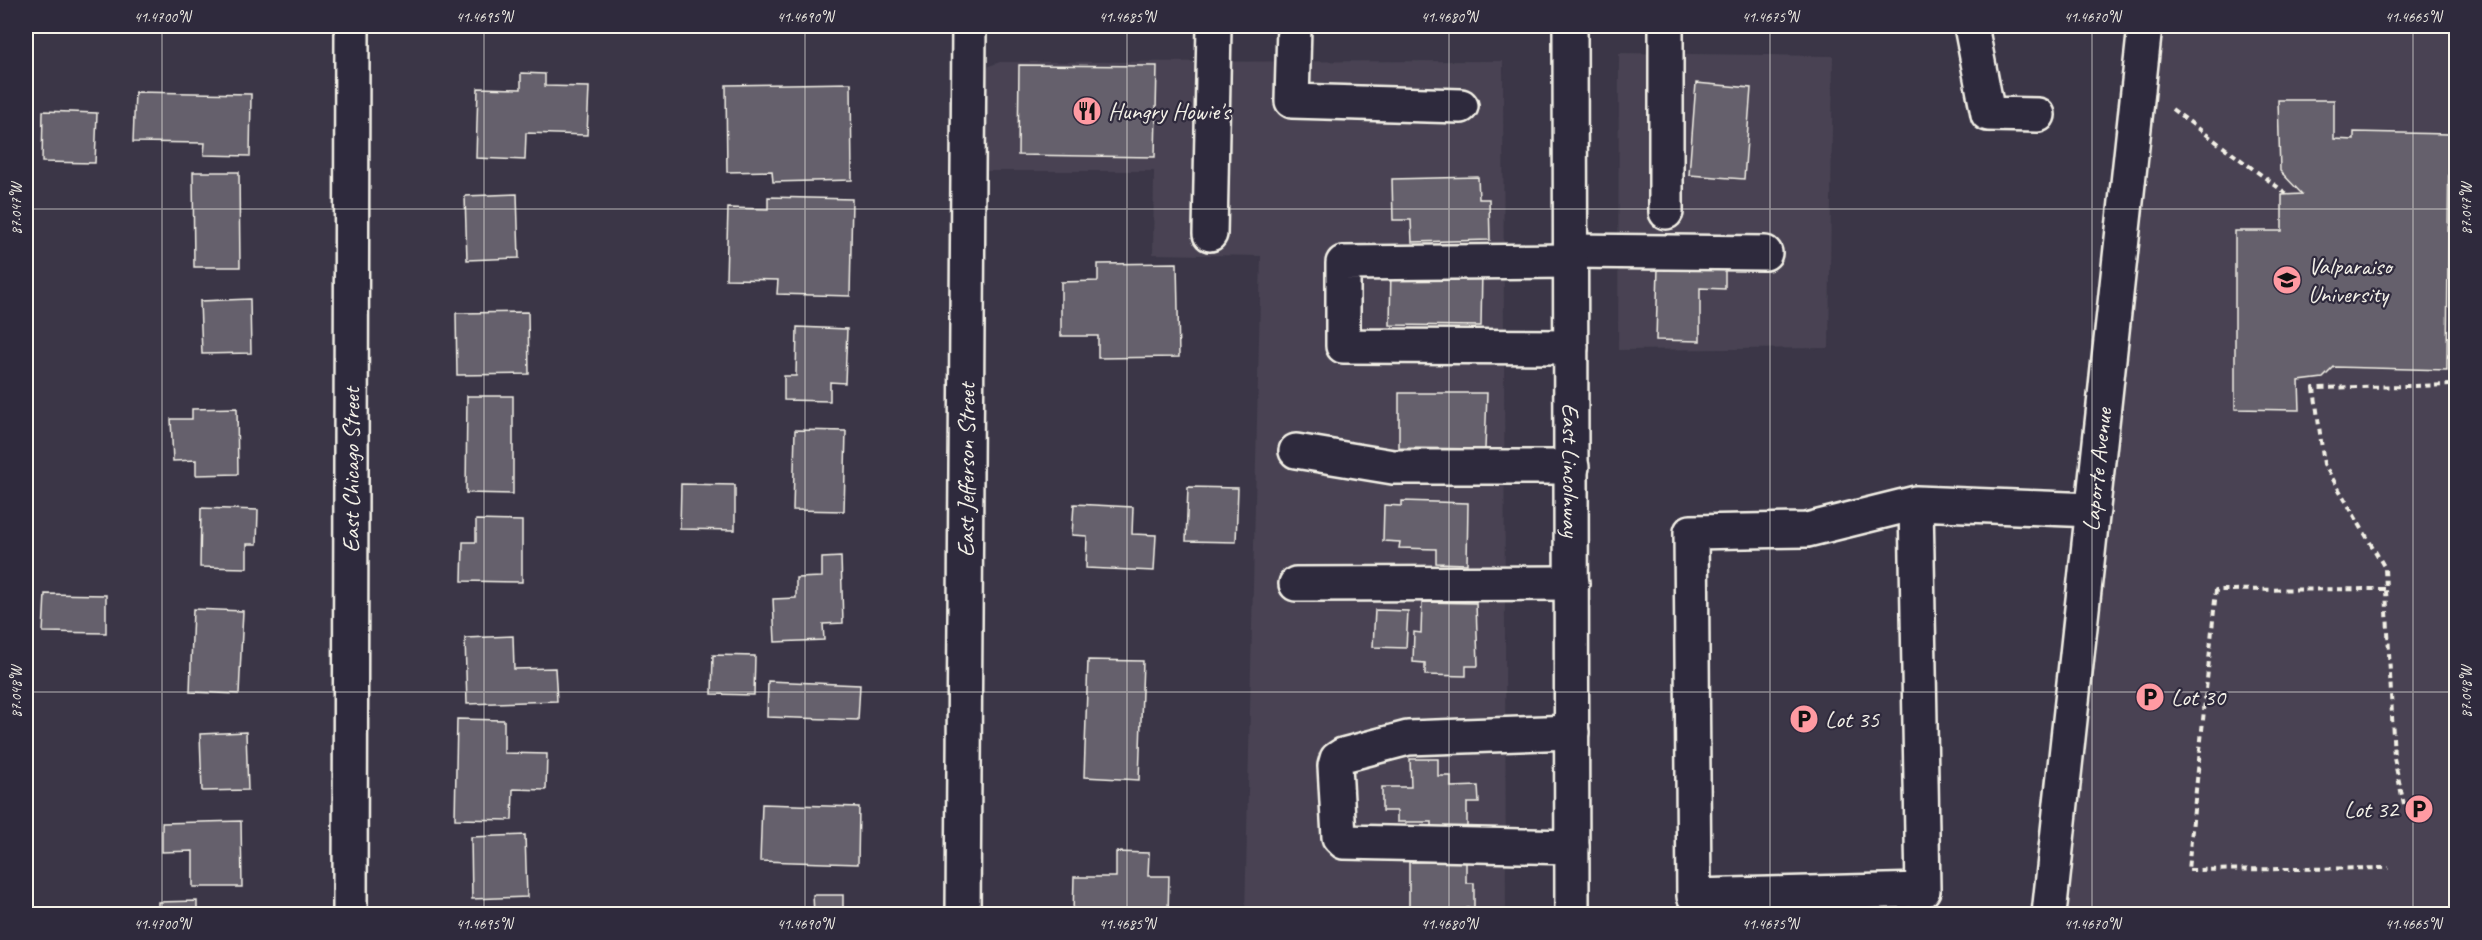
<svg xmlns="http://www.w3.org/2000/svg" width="2482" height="940" viewBox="0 0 2482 940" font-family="Caveat,sans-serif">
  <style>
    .built { fill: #484352 }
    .building { fill: #65616c; stroke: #f4f1e8; stroke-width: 1.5 }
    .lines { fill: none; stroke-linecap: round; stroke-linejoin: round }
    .minor-casing { stroke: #f4f1e8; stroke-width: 38 }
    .major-casing { stroke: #f4f1e8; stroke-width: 38 }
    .path { stroke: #f4f1e8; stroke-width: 4; stroke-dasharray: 6 4.5; stroke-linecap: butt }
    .minor { stroke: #2f2a3d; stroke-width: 33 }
    .major { stroke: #2f2a3d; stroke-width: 33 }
    .ticks { fill: none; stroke: #f4f1e8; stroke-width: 1.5; stroke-opacity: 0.45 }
    .labels { text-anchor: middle; stroke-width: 4.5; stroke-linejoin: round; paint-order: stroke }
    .poi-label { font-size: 24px; fill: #f4f1e8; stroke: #2f2a3d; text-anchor: start }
    .street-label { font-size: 24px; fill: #f4f1e8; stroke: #2f2a3d }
    .neatline { fill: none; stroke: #f4f1e8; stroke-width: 2 }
    .ticks-label { font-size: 15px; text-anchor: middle; fill: #f4f1e8 }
  </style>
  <rect width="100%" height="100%" fill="#3b3647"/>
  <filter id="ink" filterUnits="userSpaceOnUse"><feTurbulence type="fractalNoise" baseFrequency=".0167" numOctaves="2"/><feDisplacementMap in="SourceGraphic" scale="12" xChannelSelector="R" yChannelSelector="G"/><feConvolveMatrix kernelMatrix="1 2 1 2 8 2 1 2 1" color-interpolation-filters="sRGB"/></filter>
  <g filter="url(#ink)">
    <g class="built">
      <polygon points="2145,26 2456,26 2456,914 2049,914"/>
      <polygon points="1619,53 1833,56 1829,348 1618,350"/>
      <polygon points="1503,61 1506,914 1245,914 1261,256 1153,254 1154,171 982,171 984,77 989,66 1000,62"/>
    </g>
    <g class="building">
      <polygon points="1019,65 1157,66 1155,157 1018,155"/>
      <polygon points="521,73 545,74 545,86 589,87 587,135 526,133 525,160 476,158 478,88 521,89"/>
      <polygon points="851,83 852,180 773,182 772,171 727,172 726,85"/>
      <polygon points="1696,83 1751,88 1744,179 1689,175"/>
      <polygon points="135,92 251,94 250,156 204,155 205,143 133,142"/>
      <polygon points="2278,100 2334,100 2334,139 2354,140 2354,132 2449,134 2447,370 2334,367 2323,378 2299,381 2300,410 2235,409 2235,231 2282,231 2282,195 2302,194 2280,171"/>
      <polygon points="43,111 97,113 95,163 42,162"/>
      <polygon points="193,172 239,172 240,267 194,267"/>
      <polygon points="1478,177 1479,199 1489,199 1490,240 1412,242 1411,220 1393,220 1392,179"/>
      <polygon points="517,194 519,258 467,260 465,196"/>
      <polygon points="768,197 852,199 850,296 777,294 778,280 726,279 728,208 768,209"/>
      <polygon points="1177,263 1179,357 1098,358 1098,336 1061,336 1061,282 1098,281 1098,264"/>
      <polygon points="1391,266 1482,268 1481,326 1390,325"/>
      <polygon points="1658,267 1725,268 1725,289 1700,288 1700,341 1656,340"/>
      <polygon points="250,299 251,353 202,354 200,301"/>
      <polygon points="528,312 529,374 457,375 456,313"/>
      <polygon points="797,327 847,329 845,383 830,382 830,401 784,400 784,376 796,376"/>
      <polygon points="1399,393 1487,393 1485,449 1399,448"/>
      <polygon points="467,396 513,396 513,494 466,493"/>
      <polygon points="237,408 238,474 196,475 196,460 173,461 171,419 192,419 192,409"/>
      <polygon points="795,430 846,431 844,511 793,510"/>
      <polygon points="681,484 735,485 735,530 680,529"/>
      <polygon points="1188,487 1238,488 1236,542 1186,541"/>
      <polygon points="1402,501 1468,503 1467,564 1436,563 1436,549 1399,548 1400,542 1383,541 1384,505 1402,506"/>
      <polygon points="1074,504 1133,507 1132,534 1156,535 1154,571 1086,568 1087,536 1072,535"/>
      <polygon points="201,508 258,510 257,544 247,544 247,568 200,567"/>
      <polygon points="476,520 522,521 522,582 462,581 463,542 476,542"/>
      <polygon points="841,557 843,623 823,624 824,640 775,642 773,599 796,598 796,578 822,577 822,558"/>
      <polygon points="45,594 106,595 106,633 43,632"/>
      <polygon points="1422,602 1476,603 1478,666 1466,666 1466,676 1425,675 1425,663 1413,662 1414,632 1421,633"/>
      <polygon points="193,609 243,611 239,694 190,692"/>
      <polygon points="1375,610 1408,611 1406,648 1373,647"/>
      <polygon points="513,636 514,669 555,668 557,701 467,704 465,638"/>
      <polygon points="713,655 755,656 754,695 712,694"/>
      <polygon points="1088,660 1143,661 1139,780 1084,777"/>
      <polygon points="768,681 860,685 858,720 767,717"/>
      <polygon points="457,719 504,720 504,753 547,754 546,790 513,789 512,820 455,819"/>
      <polygon points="246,732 248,790 202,791 200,734"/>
      <polygon points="1410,759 1438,759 1438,776 1451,776 1451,787 1478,786 1479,803 1467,803 1467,828 1432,829 1432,822 1397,822 1397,811 1382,811 1382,787 1411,787"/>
      <polygon points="762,804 859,807 858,864 760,861"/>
      <polygon points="241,821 242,887 193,887 193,851 162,852 162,823"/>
      <polygon points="525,835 527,897 472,899 471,837"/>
      <polygon points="1116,852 1149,853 1148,876 1169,876 1168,914 1073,914 1074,877 1116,877"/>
      <polygon points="1466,861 1466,883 1474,883 1474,908 1467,908 1467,914 1409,914 1409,862"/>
      <polygon points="813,895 843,895 843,914 814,914"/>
      <polygon points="197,901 197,914 158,914 158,902"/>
    </g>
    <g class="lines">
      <g class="minor-casing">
        <g id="minor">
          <polyline points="1294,26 1292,101 1461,106"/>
          <polyline points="1666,26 1666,212"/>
          <polyline points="1971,26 1988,114 2038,115"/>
          <polyline points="1210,234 1214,26"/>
          <polyline points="1571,251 1765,253"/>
          <polyline points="1571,261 1343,263 1343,346 1571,347"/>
          <polyline points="1296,451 1393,467 1572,467"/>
          <polyline points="1916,503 1923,890 1694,896 1691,532 1807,530 1916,503 2093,510"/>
          <polyline points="1296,584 1572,583"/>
          <polyline points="1572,732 1408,738 1343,755 1337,759 1335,766 1339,837 1344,842 1572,847"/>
          <path id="s1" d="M350,914L352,26"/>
          <path id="s2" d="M963,914L969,26"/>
          <path id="s3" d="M2049,914L2145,26"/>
        </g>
      </g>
      <g class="major-casing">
        <g id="major">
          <path id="s4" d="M1570,26L1572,914"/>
        </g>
      </g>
      <g class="path">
        <polyline points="2172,109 2287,194"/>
        <polyline points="2447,356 2456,357"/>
        <polyline points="2385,589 2216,590 2188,870 2389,868"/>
        <polyline points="2404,805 2394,758 2385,568 2324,464 2314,388 2456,385"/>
      </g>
      <use href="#minor" class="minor"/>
      <use href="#major" class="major"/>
    </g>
  </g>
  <path class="ticks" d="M162,26V914M484,26V914M805,26V914M1127,26V914M1449,26V914M1770,26V914M2092,26V914M2413,26V914M26,209H2456M26,692H2456"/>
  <defs>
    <g id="restaurant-disc" transform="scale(1.5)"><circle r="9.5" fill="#ff9aa2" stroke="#2f2a3d"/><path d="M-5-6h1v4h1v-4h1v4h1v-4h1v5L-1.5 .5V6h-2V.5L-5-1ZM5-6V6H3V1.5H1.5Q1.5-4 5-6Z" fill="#111"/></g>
    <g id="university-disc" transform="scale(1.5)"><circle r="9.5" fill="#ff9aa2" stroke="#2f2a3d"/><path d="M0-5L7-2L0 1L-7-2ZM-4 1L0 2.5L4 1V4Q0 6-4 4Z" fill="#111"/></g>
    <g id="parking-disc" transform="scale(1.5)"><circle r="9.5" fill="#ff9aa2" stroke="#2f2a3d"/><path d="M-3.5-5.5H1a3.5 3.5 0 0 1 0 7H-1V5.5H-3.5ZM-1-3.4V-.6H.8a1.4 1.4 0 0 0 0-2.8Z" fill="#111"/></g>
  </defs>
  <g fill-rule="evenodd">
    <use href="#restaurant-disc" x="1087" y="111"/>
    <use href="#university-disc" x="2287" y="280"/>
    <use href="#parking-disc" x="2150" y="697"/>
    <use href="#parking-disc" x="1804" y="719"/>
    <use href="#parking-disc" x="2419" y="809"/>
  </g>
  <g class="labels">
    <g class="poi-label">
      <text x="1108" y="119">Hungry Howie's</text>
      <text x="2308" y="274">Valparaiso<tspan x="2308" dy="28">University</tspan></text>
      <text x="2171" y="705">Lot 30</text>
      <text x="1825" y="727">Lot 35</text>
      <text x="2398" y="817" text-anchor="end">Lot 32</text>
    </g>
    <g class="street-label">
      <text dy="8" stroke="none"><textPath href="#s1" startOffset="444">East Chicago Street</textPath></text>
      <text dy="8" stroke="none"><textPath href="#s2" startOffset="444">East Jefferson Street</textPath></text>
      <text dy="8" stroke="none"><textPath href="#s4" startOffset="444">East Lincolnway</textPath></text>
      <text dy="8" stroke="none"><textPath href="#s3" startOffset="447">Laporte Avenue</textPath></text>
    </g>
  </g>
  <rect width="2482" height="940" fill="none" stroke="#2f2a3d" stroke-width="66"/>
  <rect x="33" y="33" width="2416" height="874" class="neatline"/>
  <g class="ticks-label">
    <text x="162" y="22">41.4700°N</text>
    <text x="484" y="22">41.4695°N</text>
    <text x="805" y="22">41.4690°N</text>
    <text x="1127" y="22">41.4685°N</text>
    <text x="1449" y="22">41.4680°N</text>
    <text x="1770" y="22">41.4675°N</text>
    <text x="2092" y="22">41.4670°N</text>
    <text x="2413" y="22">41.4665°N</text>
    <text transform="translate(2466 209) rotate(-90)" y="5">87.047°W</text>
    <text transform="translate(16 209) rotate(-90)" y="5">87.047°W</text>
    <text transform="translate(2466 692) rotate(-90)" y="5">87.048°W</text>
    <text transform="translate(16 692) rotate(-90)" y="5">87.048°W</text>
    <text x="162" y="929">41.4700°N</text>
    <text x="484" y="929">41.4695°N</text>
    <text x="805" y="929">41.4690°N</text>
    <text x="1127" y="929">41.4685°N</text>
    <text x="1449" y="929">41.4680°N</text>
    <text x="1770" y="929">41.4675°N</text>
    <text x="2092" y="929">41.4670°N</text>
    <text x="2413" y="929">41.4665°N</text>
  </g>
</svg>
